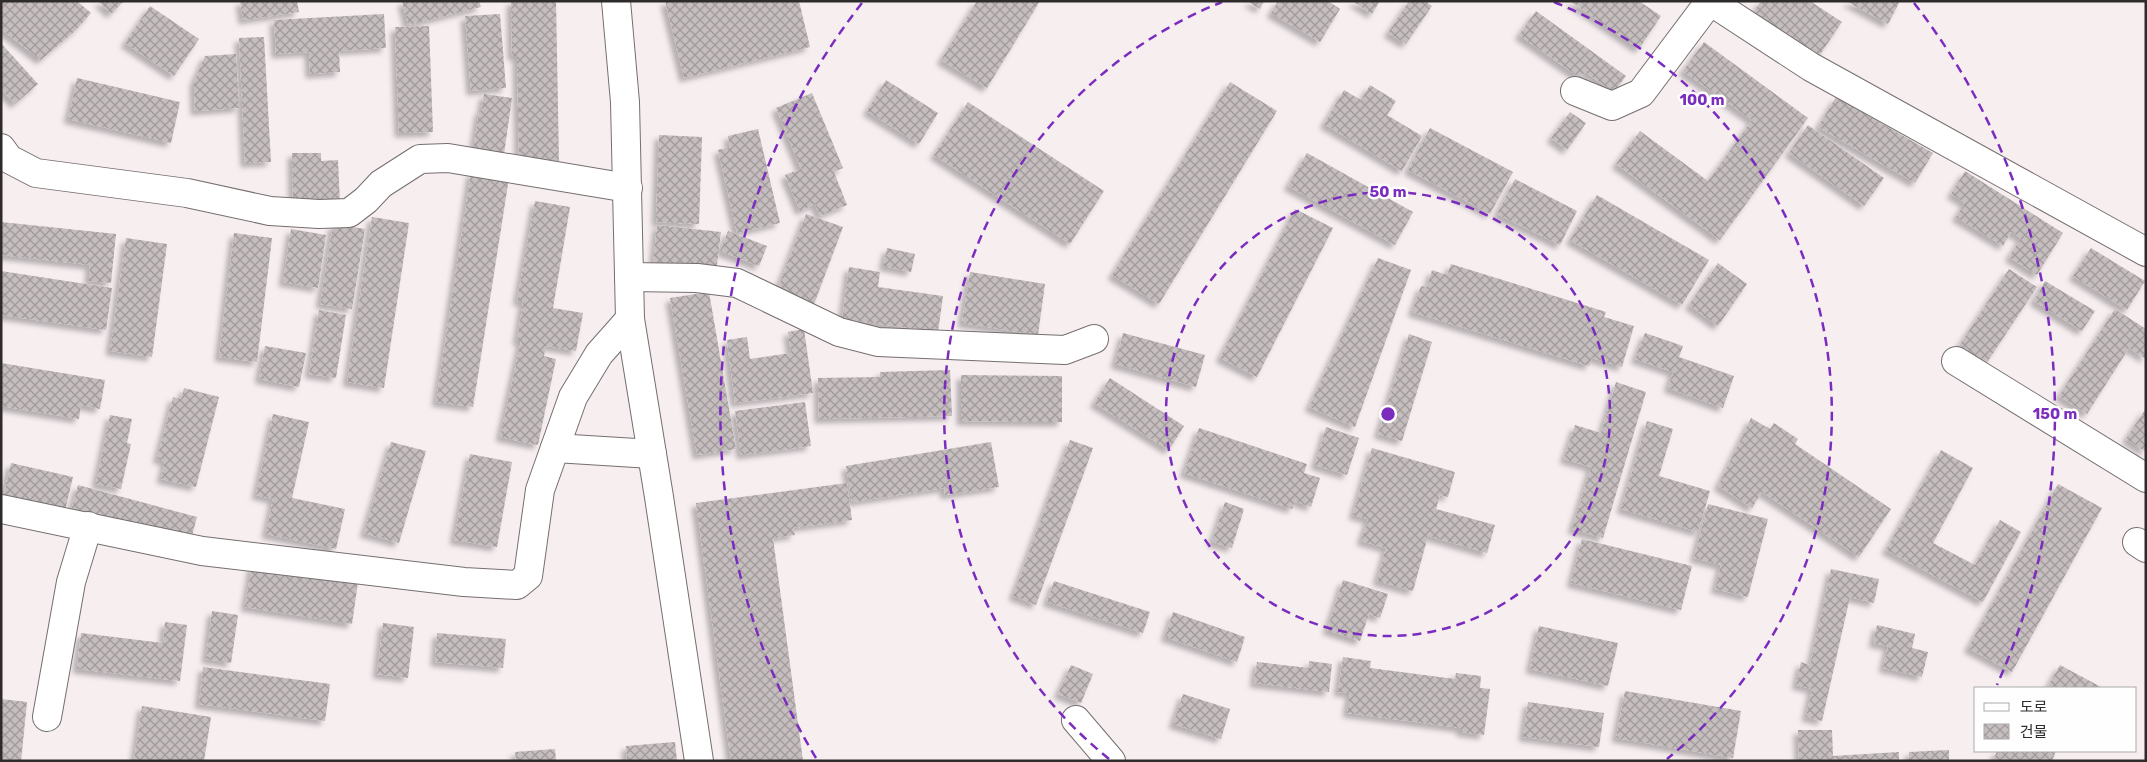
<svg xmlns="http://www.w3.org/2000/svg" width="2147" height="762" viewBox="0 0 2147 762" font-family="Rubik,'Noto Sans KR',sans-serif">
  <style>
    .building { fill: url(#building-cross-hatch); filter: url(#shadow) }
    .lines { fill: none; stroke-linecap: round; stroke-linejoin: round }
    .minor-casing { stroke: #756e6f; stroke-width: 30 }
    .minor { stroke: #fff; stroke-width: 28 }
    .ring { fill: none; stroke: #7b2cbf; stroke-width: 2.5; stroke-dasharray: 9 6 }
    .centre { fill: #7b2cbf; stroke: #fefefe; stroke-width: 2.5 }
    .ring-label { font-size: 15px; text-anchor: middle; font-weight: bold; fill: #7b2cbf; stroke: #fefefe; stroke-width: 5; stroke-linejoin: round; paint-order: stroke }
  </style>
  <defs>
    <pattern id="building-cross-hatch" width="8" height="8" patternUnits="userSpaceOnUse" patternTransform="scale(1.25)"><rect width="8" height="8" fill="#c5bdbe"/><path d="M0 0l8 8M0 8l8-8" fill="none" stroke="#a09a9b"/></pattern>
    <filter id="shadow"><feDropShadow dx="-4.5" dy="4.5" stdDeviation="2.5" flood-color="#0004"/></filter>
  </defs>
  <rect width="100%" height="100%" fill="#f7eef0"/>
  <g class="building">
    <polygon points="1,1 77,1 91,13 76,30 41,60 1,29"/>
    <polygon points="98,1 124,1 111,14"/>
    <polygon points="240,1 297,1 299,12 243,20"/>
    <polygon points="402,1 479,1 481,7 408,25"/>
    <polygon points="511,1 556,1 559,161 519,161 517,56 512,56"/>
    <polygon points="665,1 799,1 810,47 684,78"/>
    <polygon points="977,1 1040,1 987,88 941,60"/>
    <polygon points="1247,1 1264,1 1260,9"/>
    <polygon points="1278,1 1328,1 1340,9 1320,42 1271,13"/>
    <polygon points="1352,1 1380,1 1372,14"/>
    <polygon points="1409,1 1425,1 1432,6 1406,44 1388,33"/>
    <polygon points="1570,1 1639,1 1661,16 1639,49"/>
    <polygon points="1761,1 1810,1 1842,22 1817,59 1752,15"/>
    <polygon points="1846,1 1900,1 1888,24"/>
    <polygon points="150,6 199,39 174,76 125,43"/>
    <polygon points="1536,11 1626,76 1614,92 1585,72 1580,78 1519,35"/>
    <polygon points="384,14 386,48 339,51 340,72 310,74 309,52 276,54 274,20"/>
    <polygon points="500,14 506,88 471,91 465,16"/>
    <polygon points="429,26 433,132 399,133 395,27"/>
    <polygon points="264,37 271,162 245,163 239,38"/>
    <polygon points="1704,42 1808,118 1720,240 1616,164 1640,131 1708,181 1752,120 1683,71"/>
    <polygon points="1,43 38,84 15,104 1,89"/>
    <polygon points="236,54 239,108 195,111 194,82 205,56"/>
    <polygon points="77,78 180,102 171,143 68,119"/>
    <polygon points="886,80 938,113 919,144 867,111"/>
    <polygon points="1230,82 1277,111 1159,304 1112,275"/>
    <polygon points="1370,85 1396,101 1387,115 1422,136 1402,171 1324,124 1344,90 1361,100"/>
    <polygon points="812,93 843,168 834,172 847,205 820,216 815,204 800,211 785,175 801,169 776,108"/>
    <polygon points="484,94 512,98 503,161 472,157 479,111 481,111"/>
    <polygon points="1836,97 1933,153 1915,183 1818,127"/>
    <polygon points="968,102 1104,191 1070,244 934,155"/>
    <polygon points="1570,112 1586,123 1567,150 1551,138"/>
    <polygon points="1808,125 1884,178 1864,206 1789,153"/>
    <polygon points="1430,128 1513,172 1490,214 1408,170"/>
    <polygon points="758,129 780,223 737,233 718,150 730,147 728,136"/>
    <polygon points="659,135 702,137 699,224 656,222"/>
    <polygon points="292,153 321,153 321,161 338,160 340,203 293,204"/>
    <polygon points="1307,153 1413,212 1395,245 1288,186"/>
    <polygon points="1965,171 2063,233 2037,275 2009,257 2021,238 2011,232 2003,246 1956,217 1965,203 1951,194"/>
    <polygon points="471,172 509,178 473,407 436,402"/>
    <polygon points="1515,179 1577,211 1560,245 1497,214"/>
    <polygon points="1597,195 1709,260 1682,305 1570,240"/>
    <polygon points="535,201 570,207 553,308 583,313 576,351 546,346 544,356 556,359 538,445 500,437 521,341 517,341 523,302 517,301"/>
    <polygon points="1295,209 1333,228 1257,377 1220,358"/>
    <polygon points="806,214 843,227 813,307 776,293"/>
    <polygon points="372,217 409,223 384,388 347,382"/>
    <polygon points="1,222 116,234 111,283 89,281 90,265 1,255"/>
    <polygon points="333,224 365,229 352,309 320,304"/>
    <polygon points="657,225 721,232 716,273 653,266"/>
    <polygon points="291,229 326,235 318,288 283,282"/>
    <polygon points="728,231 767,246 759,266 720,251"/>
    <polygon points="234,233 272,238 257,362 219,357"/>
    <polygon points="126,238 167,244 152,357 110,351"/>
    <polygon points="887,248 915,254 911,272 883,266"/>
    <polygon points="2091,248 2145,281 2127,310 2073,276"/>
    <polygon points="1378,258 1411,270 1355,427 1309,407"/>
    <polygon points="1718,263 1747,284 1718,326 1689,305"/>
    <polygon points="1451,264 1606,312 1604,317 1634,326 1622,367 1592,358 1589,366 1412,312 1421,286 1427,287 1432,270 1447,275"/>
    <polygon points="849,267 880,272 878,287 943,296 938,332 842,319"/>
    <polygon points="2009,269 2037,287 1986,364 1959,346"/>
    <polygon points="1,271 112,288 106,330 1,315"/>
    <polygon points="970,272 1045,284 1038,335 962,323"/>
    <polygon points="2045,281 2095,311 2082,331 2034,301"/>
    <polygon points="709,292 736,449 697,455 670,298"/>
    <polygon points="2115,309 2146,329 2146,359 2129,348 2087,414 2059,396"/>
    <polygon points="319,310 346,315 336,378 309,374"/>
    <polygon points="804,329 813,393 735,403 727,340 747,337 750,359 791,353 788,332"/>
    <polygon points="1123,333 1205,355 1196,387 1115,364"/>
    <polygon points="1645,333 1683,346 1679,357 1734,376 1723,408 1668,388 1673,372 1635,359"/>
    <polygon points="1409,334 1432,342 1402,441 1378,434"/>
    <polygon points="265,346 306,353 299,387 259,379"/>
    <polygon points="1,363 105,380 100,409 81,405 79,419 1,406"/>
    <polygon points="950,370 952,416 819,419 818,378 880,377 880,372"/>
    <polygon points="961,375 1062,376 1062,422 961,421"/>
    <polygon points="1110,378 1184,426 1169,450 1094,403"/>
    <polygon points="1616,382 1646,392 1603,538 1572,529 1591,467 1564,459 1575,425 1601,433"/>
    <polygon points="184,388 219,397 196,487 161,479 165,461 157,459 173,397 181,399"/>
    <polygon points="805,402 811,446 741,455 735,411"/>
    <polygon points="2146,408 2146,452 2126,439"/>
    <polygon points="273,414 309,422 292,498 345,509 336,549 266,534 273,499 256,495"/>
    <polygon points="110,415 132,419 127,443 131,444 121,489 96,484"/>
    <polygon points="1751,418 1770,429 1774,423 1798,439 1795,444 1891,509 1859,557 1762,492 1752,508 1718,486"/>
    <polygon points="1647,421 1673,429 1659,476 1710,491 1698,532 1621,509"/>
    <polygon points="1326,427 1359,438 1347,475 1315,465"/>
    <polygon points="1199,428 1307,464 1304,473 1320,478 1311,507 1295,501 1292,509 1184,473"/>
    <polygon points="1070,440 1093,448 1036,605 1013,596"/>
    <polygon points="391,442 426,451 399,543 364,533"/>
    <polygon points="991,442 999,487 945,495 944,488 852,502 846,466"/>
    <polygon points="1372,448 1455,472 1448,497 1440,495 1436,509 1495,525 1487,553 1428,536 1413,591 1377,581 1386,548 1361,541 1368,519 1353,515"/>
    <polygon points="1941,450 1973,468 1933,543 1975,565 2000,520 2021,532 1983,602 1886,550"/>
    <polygon points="470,454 512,462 497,547 454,540"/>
    <polygon points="11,463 73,477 64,515 2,501"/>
    <polygon points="847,483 852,520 793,528 795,535 773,538 803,761 731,761 696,503"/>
    <polygon points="2058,484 2102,508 2012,672 1968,648"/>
    <polygon points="78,485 197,517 190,543 71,511"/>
    <polygon points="1225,502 1244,509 1232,548 1212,542"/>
    <polygon points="1708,504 1768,519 1748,597 1715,589 1721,565 1694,558"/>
    <polygon points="1582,539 1692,566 1681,610 1571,583"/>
    <polygon points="252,565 358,582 352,624 245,607"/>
    <polygon points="1831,569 1879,579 1874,603 1850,597 1822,721 1806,717 1812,689 1796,685 1801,662 1810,665"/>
    <polygon points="1343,580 1388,594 1380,618 1369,614 1360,641 1327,630"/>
    <polygon points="1054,581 1150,612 1143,633 1047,602"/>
    <polygon points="212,611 238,615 231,663 206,659"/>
    <polygon points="1173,612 1245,637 1237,662 1165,637"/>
    <polygon points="165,622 187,625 180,681 77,669 81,633 163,643"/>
    <polygon points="383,623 414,627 408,678 377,674"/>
    <polygon points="1877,625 1915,634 1912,648 1928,652 1922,677 1883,668 1888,646 1873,643"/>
    <polygon points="1539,626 1618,643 1608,686 1530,669"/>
    <polygon points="437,633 506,639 503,668 435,662"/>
    <polygon points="1343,657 1371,661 1370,668 1455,679 1456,673 1481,676 1480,688 1490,689 1484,735 1461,732 1461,728 1347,713 1350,693 1338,692"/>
    <polygon points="1309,661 1332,664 1329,692 1254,683 1257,662 1309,668"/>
    <polygon points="1071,665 1093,674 1081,703 1058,694"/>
    <polygon points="2060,665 2103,688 2047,688"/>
    <polygon points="203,667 330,684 325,721 199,704"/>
    <polygon points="1625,691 1741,711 1733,758 1616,738"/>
    <polygon points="1183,694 1230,709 1221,739 1173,724"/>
    <polygon points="1,699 27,702 21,761 1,761"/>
    <polygon points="1528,702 1604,713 1599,747 1523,737"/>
    <polygon points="142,706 211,717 204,761 134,761"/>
    <polygon points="1798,730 1832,730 1833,756 1899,752 1899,761 1799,761"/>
    <polygon points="675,742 677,761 627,761 626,746"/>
    <polygon points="555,749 556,761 516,761 515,752"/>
    <polygon points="1949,750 1949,761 1909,761 1909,752"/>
    <polygon points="1997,751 2056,751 2052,761 1993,761"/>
  </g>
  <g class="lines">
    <g class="minor-casing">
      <g id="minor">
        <polyline points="616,1 625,102 630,319 659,497 699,761"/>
        <polyline points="1575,91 1612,106 1641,93 1710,1 1811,67 2146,252"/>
        <polyline points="1,148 9,159 36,173 187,193 270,211 319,214 349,213 366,200 381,184 420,159 448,158 628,188"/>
        <polyline points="629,277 697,278 737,283 839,332 878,342 1065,350 1094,339"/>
        <polyline points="1956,361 2146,478"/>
        <polyline points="555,448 652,454"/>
        <polyline points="1,509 202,551 464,582 517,585 528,576 540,490 573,397 599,354 630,319"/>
        <polyline points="2137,542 2146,548"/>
        <polyline points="47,717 71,582 88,526"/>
        <polyline points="1076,720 1111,761"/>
      </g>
    </g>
    <use href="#minor" class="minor"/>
  </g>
  <g class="ring">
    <circle cx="1388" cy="414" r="222"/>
    <path d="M1109 759A444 444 0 0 1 1222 2M1554 2A444 444 0 0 1 1667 759"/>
    <path d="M816 758A667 667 0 0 1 862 3M1914 3A667 667 0 0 1 1997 685"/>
  </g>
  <circle cx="1388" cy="414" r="8" class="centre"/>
  <g class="ring-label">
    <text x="1702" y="105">100 m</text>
    <text x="1388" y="197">50 m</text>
    <text x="2055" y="419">150 m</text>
  </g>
  <rect width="2147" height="762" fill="none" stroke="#2e2b2b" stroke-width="5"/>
  <rect x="1974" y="687" width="162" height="65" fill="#fefefe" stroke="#abaaaa"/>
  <rect x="1984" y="703" width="25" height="8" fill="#ffffff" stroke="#abaaaa"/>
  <text x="2020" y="712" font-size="15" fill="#2e2b2b">도로</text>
  <rect x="1984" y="724" width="25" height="15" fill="url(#building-cross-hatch)" stroke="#abaaaa"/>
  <text x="2020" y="737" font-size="15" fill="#2e2b2b">건물</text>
</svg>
